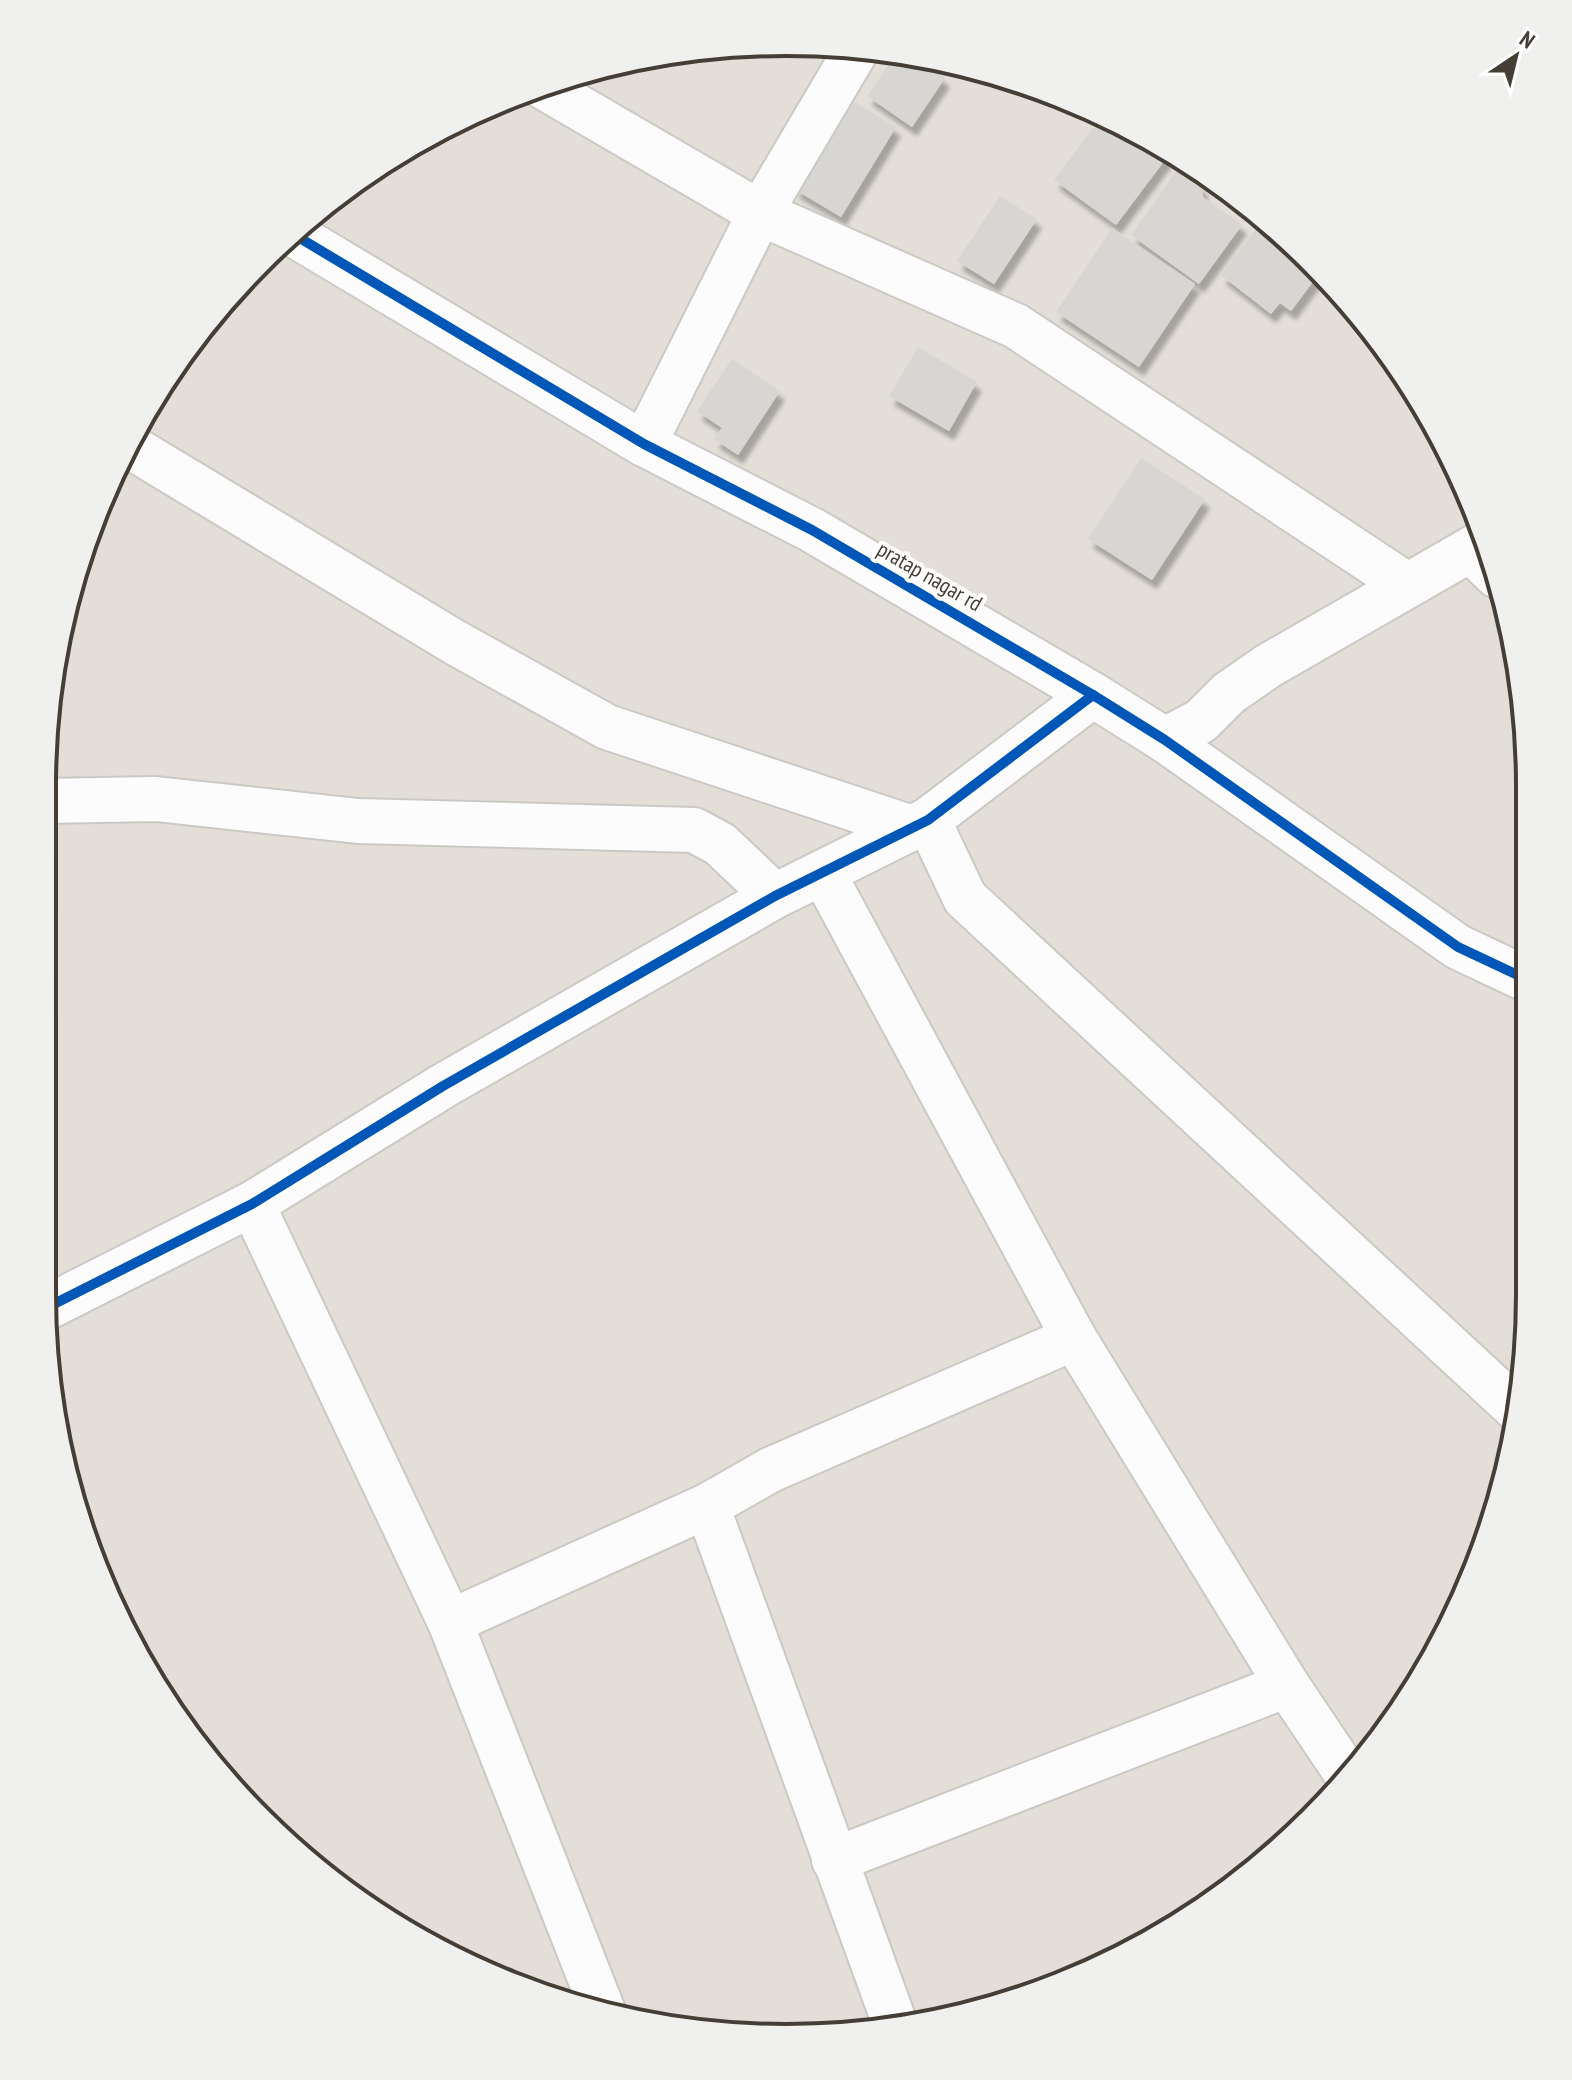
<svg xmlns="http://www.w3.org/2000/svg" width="1572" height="2080" viewBox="0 0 1572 2080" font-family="'PT Sans Narrow',sans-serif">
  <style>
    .residential { fill: #e3ded7 }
    .building { fill: #d8d6d2; filter: url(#shadow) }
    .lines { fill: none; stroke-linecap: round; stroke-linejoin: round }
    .minor-casing { stroke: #cbc9c5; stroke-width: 48 }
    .minor { stroke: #fdfcfc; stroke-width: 44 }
    .cycleway-casing { stroke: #fff; stroke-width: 15 }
    .cycleway { stroke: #0057b8; stroke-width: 10 }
    .labels { text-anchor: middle; stroke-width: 8; stroke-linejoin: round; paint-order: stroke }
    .street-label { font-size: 22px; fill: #443e36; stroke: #fff }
    .rim { fill: none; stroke: #443e36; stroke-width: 4 }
  </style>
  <defs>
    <filter id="shadow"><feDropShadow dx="5" dy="9" stdDeviation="2" flood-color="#0004"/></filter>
  </defs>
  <rect width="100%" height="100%" fill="#efede9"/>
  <polygon class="residential" points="786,42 931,56 1070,98 1199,167 1312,260 1404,372 1490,546 1524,689 1524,1392 1490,1534 1405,1707 1312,1820 1200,1912 1026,1998 835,2036 640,2024 457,1961 260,1820 142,1666 67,1487 42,1294 44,738 67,593 119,457 195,333 372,168 501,99 640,56"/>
  <g class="building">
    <polygon points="897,53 910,54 945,78 912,127 867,96"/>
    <polygon points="849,99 896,127 841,217 794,189"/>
    <polygon points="1102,115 1171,152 1116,225 1054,180"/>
    <polygon points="1178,169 1203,187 1203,197 1242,225 1199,284 1131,235"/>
    <polygon points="1000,196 1037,219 994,284 957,261"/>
    <polygon points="1262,221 1312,260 1321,271 1291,311 1280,303 1271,314 1221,275"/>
    <polygon points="1112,228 1195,284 1139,367 1056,312"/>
    <polygon points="918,347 977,382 949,431 889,396"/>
    <polygon points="732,359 780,391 738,455 714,439 722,428 697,411"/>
    <polygon points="1141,458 1205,499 1152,580 1088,539"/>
  </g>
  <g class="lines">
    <g class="minor-casing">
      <g id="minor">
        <polyline points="542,86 760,213 1016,326 1407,585"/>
        <polyline points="298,237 644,444 812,530 1093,695 1165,740 1458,947 1524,978"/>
        <polyline points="126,444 456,643 607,727 912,828"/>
        <polyline points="644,444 760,213 857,49"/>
        <polyline points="1471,551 1497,576"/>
        <polyline points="1165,740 1201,721 1229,693 1268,666 1487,540"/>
        <polyline points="43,801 156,799 358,821 694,830 720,844 775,896"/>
        <polyline points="928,820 965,898 1519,1411"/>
        <polyline points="823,873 1074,1338 1287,1685 1348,1776"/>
        <polyline points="252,1204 450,1622 603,2011"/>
        <polyline points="44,1309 252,1204 443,1086 775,896 928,820 1093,695"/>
        <polyline points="707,1506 895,2024"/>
        <polyline points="450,1622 707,1506 770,1470 1074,1338"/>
        <polyline points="834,1860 1287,1685"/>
      </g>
    </g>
    <use href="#minor" class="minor"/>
    <g class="cycleway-casing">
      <g id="cycleway">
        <polyline points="298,237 644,444 812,530 1093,695 1165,740 1458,947 1524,978"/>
        <polyline points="44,1309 252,1204 443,1086 775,896 928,820 1093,695"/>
      </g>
    </g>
    <use href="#cycleway" class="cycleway"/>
  </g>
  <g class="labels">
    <g class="street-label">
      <text transform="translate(930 576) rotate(30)" y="8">pratap nagar rd</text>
    </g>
  </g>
  <path d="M0 0H1572V2080H0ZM786 56H786A730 730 0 0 1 1516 786V1294A730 730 0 0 1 786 2024H786A730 730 0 0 1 56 1294V786A730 730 0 0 1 786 56Z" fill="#f0f0ef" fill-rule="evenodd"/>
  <path class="rim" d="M786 56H786A730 730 0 0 1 1516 786V1294A730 730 0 0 1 786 2024H786A730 730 0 0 1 56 1294V786A730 730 0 0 1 786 56Z"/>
  <g transform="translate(1516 56) rotate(35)" stroke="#ffffff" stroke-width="6" paint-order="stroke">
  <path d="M0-6L14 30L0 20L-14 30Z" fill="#443e36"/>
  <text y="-12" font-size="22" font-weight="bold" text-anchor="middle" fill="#443e36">N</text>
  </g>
</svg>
